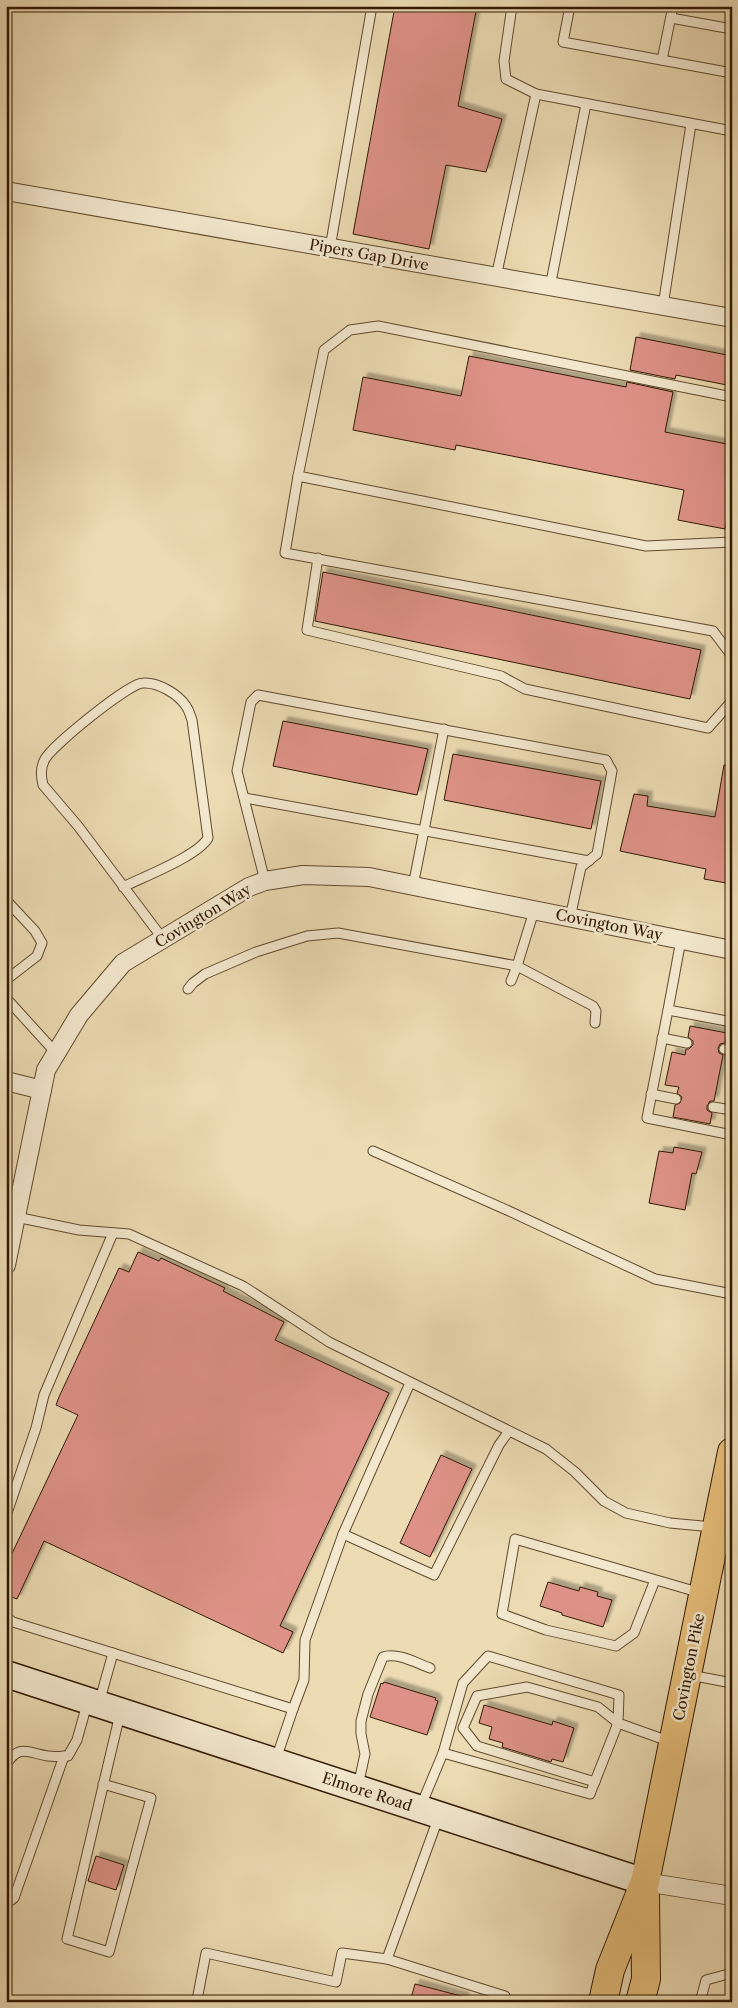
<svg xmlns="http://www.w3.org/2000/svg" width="738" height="2008" viewBox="0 0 738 2008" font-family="'Libre Caslon Text',serif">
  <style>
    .building { fill: #de9287; stroke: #311900; filter: url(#shadow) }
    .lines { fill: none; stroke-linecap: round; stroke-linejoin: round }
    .lane-casing { stroke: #604a2d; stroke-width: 11 }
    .street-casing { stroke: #604a2d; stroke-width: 20 }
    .secondary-casing { stroke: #311900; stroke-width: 29 }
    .primary-casing { stroke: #311900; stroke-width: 30 }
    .lane { stroke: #f3e8ce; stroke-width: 9 }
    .street { stroke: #f3e8ce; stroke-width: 18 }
    .secondary { stroke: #f3e8ce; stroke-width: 26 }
    .primary { stroke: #e6be7a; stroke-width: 28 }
    .labels { text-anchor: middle; stroke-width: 5; stroke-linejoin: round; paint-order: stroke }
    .street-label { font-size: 15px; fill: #311900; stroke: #f3e8ce }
  </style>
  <defs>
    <filter id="shadow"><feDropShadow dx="4.5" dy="-4.5" stdDeviation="1" flood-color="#0004"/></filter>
  </defs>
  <rect width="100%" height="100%" fill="#ecdbb3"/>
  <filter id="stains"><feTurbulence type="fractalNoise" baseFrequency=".004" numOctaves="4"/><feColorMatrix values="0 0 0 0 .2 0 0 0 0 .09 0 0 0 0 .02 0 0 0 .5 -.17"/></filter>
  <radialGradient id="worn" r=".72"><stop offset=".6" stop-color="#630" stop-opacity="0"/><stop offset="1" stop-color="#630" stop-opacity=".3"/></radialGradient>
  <g class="building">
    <polygon points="395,6 477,6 458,106 502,119 486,172 446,165 429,249 353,234"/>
    <polygon points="636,337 732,356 732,386 676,375 675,379 630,370"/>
    <polygon points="469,356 626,387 627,382 673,392 665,432 732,445 732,494 725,529 678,520 684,490 456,445 455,450 353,430 363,377 461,396"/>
    <polygon points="323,572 701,650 690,699 315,621"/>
    <polygon points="283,721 428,749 417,795 273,766"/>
    <polygon points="453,754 601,781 591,829 444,800"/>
    <polygon points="724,765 732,766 732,884 704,879 706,869 620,851 634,794 648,796 647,806 715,817"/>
    <polygon points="690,1026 727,1033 725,1043 720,1044 718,1048 719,1053 723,1055 714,1101 710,1101 707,1106 707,1110 712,1113 710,1124 673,1117 675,1105 680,1103 682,1097 677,1093 679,1087 665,1085 672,1052 685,1055 686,1049 689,1049 693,1045 693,1041 688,1037"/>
    <polygon points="674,1147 702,1152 696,1174 692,1173 685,1210 649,1203 659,1151 673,1153"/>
    <polygon points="138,1252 159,1261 161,1258 225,1288 223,1291 284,1322 275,1340 389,1393 280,1626 293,1632 283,1653 44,1541 17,1599 6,1595 6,1566 78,1415 56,1405 59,1397 119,1268 129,1272"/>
    <polygon points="441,1455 472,1469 430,1557 400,1543"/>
    <polygon points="548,1582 579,1591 580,1587 598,1592 597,1596 612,1600 603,1627 562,1615 562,1613 540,1606"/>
    <polygon points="384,1682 436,1698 435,1700 438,1701 427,1735 370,1717 381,1683 383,1684"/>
    <polygon points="484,1705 552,1725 553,1721 574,1728 563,1762 552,1759 551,1762 502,1747 503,1743 489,1739 492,1727 479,1723"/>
    <polygon points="96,1856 124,1865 116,1890 88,1881"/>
    <polygon points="415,1984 465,1997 464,2002 410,2002"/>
  </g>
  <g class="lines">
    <g class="lane-casing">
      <g id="lane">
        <polyline points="512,6 504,61 506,79 536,94 732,131"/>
        <polyline points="570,6 563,42 732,73"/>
        <polyline points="671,18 732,29"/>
        <polyline points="662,60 673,6"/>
        <polyline points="330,248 372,6"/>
        <polyline points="496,277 536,94"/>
        <polyline points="550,287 586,104"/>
        <polyline points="663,306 691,124"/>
        <polyline points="298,476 324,350 350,330 378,326 732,397"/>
        <polyline points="732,542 646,546 298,476 285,553 713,631 732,656"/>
        <polyline points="318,558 307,630 501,676 525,689 708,728 732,701"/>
        <polyline points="245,798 589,861"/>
        <polyline points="265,881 237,771 251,702 258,695 606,760 612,771 597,854 581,867 570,918"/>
        <polyline points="413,886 444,729"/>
        <path d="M123,887C143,877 198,856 208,838L192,720C190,715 189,710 186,706C178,694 158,682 143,683C129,683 53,745 45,759C40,768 41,776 43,785L78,826L163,939"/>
        <polyline points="6,900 35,931 42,943 37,956 6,980"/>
        <polyline points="681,940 668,1010 732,1022"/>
        <polyline points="511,981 517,966 534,911"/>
        <polyline points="188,989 193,983 205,974 256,952 307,936 338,933 517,966 593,1006 596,1011 595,1023"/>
        <polyline points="6,998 56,1053"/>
        <polyline points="668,1010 647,1118 732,1135"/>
        <polyline points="662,1038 687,1043"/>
        <polyline points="724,1049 732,1051"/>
        <polyline points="651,1094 676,1099"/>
        <polyline points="713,1107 732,1110"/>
        <polyline points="373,1151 509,1211 655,1279 732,1294"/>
        <polyline points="16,1217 79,1230 129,1234 243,1286 329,1342 546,1449 575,1472 604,1501 626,1513 670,1523 713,1527"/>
        <polyline points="410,1383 343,1534 434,1575 499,1445 509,1431"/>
        <polyline points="6,1516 36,1428 44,1395 113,1233"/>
        <path d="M655,1580L634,1633L616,1646L546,1630L502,1614L515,1539C577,1557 639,1575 701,1593"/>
        <polyline points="6,1617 13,1622 293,1709 276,1759"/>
        <polyline points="690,1675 732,1683"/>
        <polyline points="99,1703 113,1653"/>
        <polyline points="293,1709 304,1680 305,1640 343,1534"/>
        <polyline points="443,1753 463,1683 488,1656 619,1695 618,1723"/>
        <path d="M6,1765C19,1743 28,1753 48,1756C54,1757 62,1756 68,1756L77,1740L87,1704"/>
        <polyline points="595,1782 477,1746 463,1728 477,1696 527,1687 598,1707 618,1723"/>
        <polyline points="103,1784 151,1798 109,1952 67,1939 120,1714"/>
        <path d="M358,1786L365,1754L361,1734V1721L368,1694L383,1657C398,1652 416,1663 430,1668"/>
        <polyline points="420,1808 443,1753 590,1794 618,1723 671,1742"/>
        <polyline points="6,1904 14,1898 64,1756"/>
        <polyline points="387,1959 439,1816"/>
        <polyline points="200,2002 197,2000 206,1953 336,1982 342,1953 387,1959 505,1996 505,2002"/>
        <polyline points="700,2002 706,1980 732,1973"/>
      </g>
    </g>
    <g class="street-casing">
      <g id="street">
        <polyline points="6,191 732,318"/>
        <polyline points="6,1081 42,1090"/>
        <polyline points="6,1265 46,1070 79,1015 123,963 249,887 265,881 303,875 369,877 732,950"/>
        <polyline points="645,1882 732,1896"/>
      </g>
    </g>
    <g class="secondary-casing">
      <polyline id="secondary" points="6,1674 645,1882"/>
    </g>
    <g class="primary-casing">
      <g id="primary">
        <polyline points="603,2002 610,1970 645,1882 732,1452"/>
        <polyline points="640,2002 646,1979 645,1896"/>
      </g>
    </g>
    <use href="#lane" class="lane"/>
    <use href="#street" class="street"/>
    <use href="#secondary" class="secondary"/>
    <use href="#primary" class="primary"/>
  </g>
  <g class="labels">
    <g class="street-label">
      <text transform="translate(369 255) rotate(10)" y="5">Pipers Gap Drive</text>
      <text transform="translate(203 916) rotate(-31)" y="5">Covington Way</text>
      <text transform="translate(609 925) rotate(11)" y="5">Covington Way</text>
      <text transform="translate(689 1667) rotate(-79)" y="5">Covington Pike</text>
      <text transform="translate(367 1792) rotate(18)" y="5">Elmore Road</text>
    </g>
  </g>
  <rect width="738" height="2008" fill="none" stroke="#ecdbb3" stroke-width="25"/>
  <rect x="8" y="8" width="723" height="1993" fill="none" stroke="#311900" stroke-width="2.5"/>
  <rect x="12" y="12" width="713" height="1983" fill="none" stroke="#311900"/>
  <rect width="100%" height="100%" filter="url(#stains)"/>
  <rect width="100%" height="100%" fill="url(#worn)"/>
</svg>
